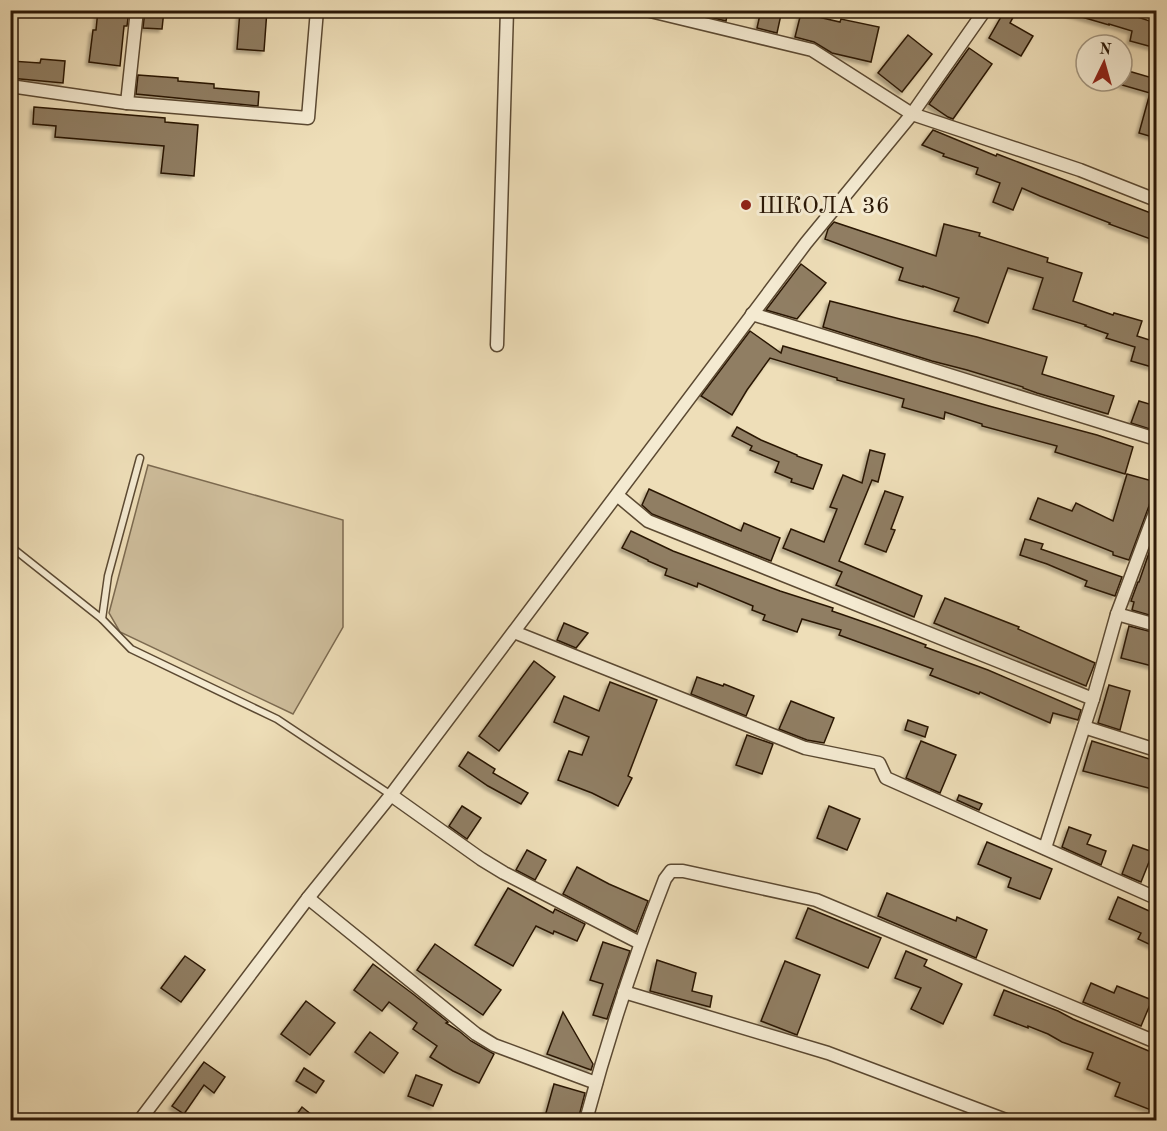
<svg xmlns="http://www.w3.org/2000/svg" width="1167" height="1131" viewBox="0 0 1167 1131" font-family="'Old Standard TT',serif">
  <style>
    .green { fill: #cdbc9a; stroke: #7c6a50; stroke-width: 1.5 }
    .building { fill: #907e63; stroke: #2a1706; stroke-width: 1.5; filter: url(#shadow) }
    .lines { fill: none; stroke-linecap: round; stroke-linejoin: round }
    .service-casing { stroke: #5b4932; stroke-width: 9 }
    .minor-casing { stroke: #5b4932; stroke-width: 15 }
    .service { stroke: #f4ead1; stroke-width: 6 }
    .minor { stroke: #f4ead1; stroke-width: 12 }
    .poi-dot { fill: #8f2418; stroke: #f4ead1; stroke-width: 2 }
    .labels { text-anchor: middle; stroke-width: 6; stroke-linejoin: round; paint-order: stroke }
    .poi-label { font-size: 24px; fill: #2a1706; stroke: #f4ead1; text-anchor: start }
  </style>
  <defs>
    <filter id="shadow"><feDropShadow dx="-3" dy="3" stdDeviation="1.5" flood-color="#0004"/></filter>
  </defs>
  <rect width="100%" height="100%" fill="#eedeb8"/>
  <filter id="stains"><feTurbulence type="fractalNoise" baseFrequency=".00333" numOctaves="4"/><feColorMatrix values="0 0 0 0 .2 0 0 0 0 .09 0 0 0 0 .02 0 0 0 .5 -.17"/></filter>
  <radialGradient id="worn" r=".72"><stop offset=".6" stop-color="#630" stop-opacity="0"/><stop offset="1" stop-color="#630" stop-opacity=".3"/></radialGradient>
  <polygon class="green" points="148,465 343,520 343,627 293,714 120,632 109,613"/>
  <g class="building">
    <polygon points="98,10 129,10 127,26 124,26 120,66 89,62 93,30 96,30"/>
    <polygon points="145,10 164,10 162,29 143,28"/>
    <polygon points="249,10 267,10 264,51 237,49 240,11"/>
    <polygon points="698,10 728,10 726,21 697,14"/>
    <polygon points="761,10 782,10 777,33 757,28"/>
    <polygon points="1005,10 1017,10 1010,23 1033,36 1021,56 989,38"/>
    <polygon points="1069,10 1116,10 1156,23 1156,48 1130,41 1132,31 1109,24 1109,25 1068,13"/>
    <polygon points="801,13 840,22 841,19 879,27 871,62 832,53 814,42 795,37"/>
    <polygon points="908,35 932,54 902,92 878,73"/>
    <polygon points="969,48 992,64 953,119 948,117 929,104"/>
    <polygon points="41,59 65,61 63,83 10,78 11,61 40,63"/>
    <polygon points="1125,70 1156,79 1156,138 1139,133 1150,93 1122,85"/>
    <polygon points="138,75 178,78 178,81 214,84 214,88 259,92 258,106 136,94"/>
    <polygon points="34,107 165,118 165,122 198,125 194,176 161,173 164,146 55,137 56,126 33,124"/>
    <polygon points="933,130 996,156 997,154 1156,215 1156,241 1109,224 1110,223 1040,196 1022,188 1013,210 993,202 1000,183 976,174 978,168 943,156 944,154 922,145"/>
    <polygon points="834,222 936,256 944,224 980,233 979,236 1048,258 1047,262 1082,273 1073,301 1113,315 1114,313 1142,321 1137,336 1156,342 1156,354 1152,367 1131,361 1135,347 1106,338 1108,334 1085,326 1086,325 1033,309 1043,278 1008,268 988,323 954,311 959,298 923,286 923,287 899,280 903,268 825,239 828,229"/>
    <polygon points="801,264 826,283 797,319 766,310"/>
    <polygon points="830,301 900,319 977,337 1047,357 1042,374 1114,396 1108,414 1037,393 1023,388 1023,387 967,370 932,361 823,327"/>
    <polygon points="750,331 781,353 783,346 989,406 1097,435 1133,447 1125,474 1055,452 1057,446 982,426 982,424 945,412 944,419 902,407 904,399 837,380 837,378 770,358 747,390 732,415 701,396"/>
    <polygon points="1139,401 1156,406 1156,431 1131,423"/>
    <polygon points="737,427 761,440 797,455 797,456 822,465 813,489 791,482 792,479 775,472 779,462 750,450 752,446 732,436"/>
    <polygon points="870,450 885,454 878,482 872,480 839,561 922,596 914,617 836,585 842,572 783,548 791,529 824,542 837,509 830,507 843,475 862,483"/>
    <polygon points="1127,474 1156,482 1149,506 1129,560 1113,555 1113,552 1030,519 1038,498 1072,511 1076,503 1113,521"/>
    <polygon points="649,489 741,531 744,523 780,538 771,561 652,514 642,505"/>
    <polygon points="885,491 903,497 891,529 895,530 886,552 865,544"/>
    <polygon points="631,531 673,551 780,591 833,608 832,611 884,629 926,645 925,647 988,670 1081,710 1078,720 1053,713 1050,723 980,692 979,694 930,675 933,669 839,635 841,630 802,619 797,632 763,620 765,615 752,610 753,606 698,583 697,587 665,575 667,569 648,561 648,560 622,548"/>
    <polygon points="1025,539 1043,544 1041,549 1122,577 1115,596 1085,586 1087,581 1047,564 1020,555"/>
    <polygon points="1149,553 1156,555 1156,617 1132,610 1134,602 1131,601 1138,582 1139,582"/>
    <polygon points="945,598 1019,627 1018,629 1095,663 1086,686 934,623"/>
    <polygon points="564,623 588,633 576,648 557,640"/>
    <polygon points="1129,626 1156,633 1156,667 1121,658"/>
    <polygon points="534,661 555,677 499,751 479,736"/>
    <polygon points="697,677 723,686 724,684 754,696 746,716 691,694"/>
    <polygon points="610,682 657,700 628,776 632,778 618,806 592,793 558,780 569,751 582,755 589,737 554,722 564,696 599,711"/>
    <polygon points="1109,685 1130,691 1120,730 1098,723"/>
    <polygon points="791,701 834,718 824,743 807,740 779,729"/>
    <polygon points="908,720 928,727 925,737 905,730"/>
    <polygon points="747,735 773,744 762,774 736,765"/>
    <polygon points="921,741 956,755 940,793 906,778"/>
    <polygon points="1092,741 1156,761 1156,790 1083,771"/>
    <polygon points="468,752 495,769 493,773 528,793 521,804 488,786 459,766"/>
    <polygon points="959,795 982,804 979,810 957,800"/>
    <polygon points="462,806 481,818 467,839 449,826"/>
    <polygon points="829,806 860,819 847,850 817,838"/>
    <polygon points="1069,827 1091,835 1087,844 1106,851 1101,865 1062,847"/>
    <polygon points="987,842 1052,869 1040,899 1008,887 1011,878 978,864"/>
    <polygon points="1133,845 1153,852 1141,882 1122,874"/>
    <polygon points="527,850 546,860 535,880 516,870"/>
    <polygon points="577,867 609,884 648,901 636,932 563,894"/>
    <polygon points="508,888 553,913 555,909 585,924 577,941 554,931 553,934 536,926 513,966 475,945"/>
    <polygon points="887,893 956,921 957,917 987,930 976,958 878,916"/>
    <polygon points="1118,897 1156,914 1156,940 1153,946 1138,939 1141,933 1109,919"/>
    <polygon points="808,908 881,938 868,968 796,938"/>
    <polygon points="603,942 630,951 607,1019 593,1015 603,984 590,980"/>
    <polygon points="435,944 501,990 483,1015 417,970"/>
    <polygon points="906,951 927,960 924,966 962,984 943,1024 911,1009 921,988 895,978"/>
    <polygon points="185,956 205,970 181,1002 161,988"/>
    <polygon points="657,960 696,973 692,991 712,996 710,1007 650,991"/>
    <polygon points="785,961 820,975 797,1035 761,1021"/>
    <polygon points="373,964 413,994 448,1022 446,1023 459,1031 471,1041 494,1054 479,1083 453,1071 430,1057 437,1046 413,1029 417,1023 389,1002 382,1011 354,990"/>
    <polygon points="1091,983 1114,993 1117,986 1152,1000 1141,1026 1083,1002"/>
    <polygon points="1004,990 1058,1011 1073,1019 1156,1054 1156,1112 1115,1096 1120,1083 1087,1069 1093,1053 1062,1042 1048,1034 1028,1026 1028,1028 994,1015"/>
    <polygon points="306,1001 335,1023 310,1055 281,1034"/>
    <polygon points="563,1012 593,1064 591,1070 547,1054"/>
    <polygon points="370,1032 398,1053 384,1073 355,1052"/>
    <polygon points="204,1062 225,1077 214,1093 204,1085 184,1114 172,1106"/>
    <polygon points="304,1068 324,1081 316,1093 296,1081"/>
    <polygon points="416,1075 442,1085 433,1106 408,1096"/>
    <polygon points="554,1084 585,1093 578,1120 544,1120"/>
    <polygon points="302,1107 312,1115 308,1120 293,1120"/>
  </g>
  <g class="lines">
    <g class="service-casing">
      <g id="service">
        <polyline points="10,546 102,619 131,649 277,719 391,795"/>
        <polyline points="102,619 108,576 140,458"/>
      </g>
    </g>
    <g class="minor-casing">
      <g id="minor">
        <polyline points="646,10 812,50 912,114 1080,170 1156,200"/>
        <polyline points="10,86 127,103 308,118 317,10"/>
        <polyline points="127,103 137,10"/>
        <polyline points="752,314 1156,439"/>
        <polyline points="497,345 507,10"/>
        <polyline points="617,495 648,521 1093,699"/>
        <polyline points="1117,614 1156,625"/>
        <polyline points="514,632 805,748 879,763 886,778 1156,898"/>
        <polyline points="1084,727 1156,750"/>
        <polyline points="391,795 481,859 504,873 640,943"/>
        <polyline points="1045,848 1093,699 1117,614 1156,510"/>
        <polyline points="308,898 476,1034 494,1045 596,1083"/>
        <polyline points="624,992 828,1053 1006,1120"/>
        <polyline points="140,1120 308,898 391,795 806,243 912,114 985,10"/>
        <path d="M586,1120C608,1038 634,958 665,879L671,871H683L816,900L1156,1042"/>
      </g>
    </g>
    <use href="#service" class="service"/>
    <use href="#minor" class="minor"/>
  </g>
  <circle class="poi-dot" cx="746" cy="205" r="6"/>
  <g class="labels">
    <g class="poi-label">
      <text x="758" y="213">ШКОЛА 36</text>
    </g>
  </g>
  <rect width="1167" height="1131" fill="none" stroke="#eedeb8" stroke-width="36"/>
  <rect x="12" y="12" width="1143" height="1107" fill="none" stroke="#2a1706" stroke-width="3"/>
  <rect x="18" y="18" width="1131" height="1095" fill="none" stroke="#2a1706" stroke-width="1.5"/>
  <g transform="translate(1104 63) rotate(5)"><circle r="28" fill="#f4ead1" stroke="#a39680" stroke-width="1.5"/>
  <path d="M0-4.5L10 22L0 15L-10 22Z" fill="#8f2418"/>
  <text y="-9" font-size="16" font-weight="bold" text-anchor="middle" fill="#2a1706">N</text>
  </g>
  <rect width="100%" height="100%" filter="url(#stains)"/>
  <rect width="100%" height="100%" fill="url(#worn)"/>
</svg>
